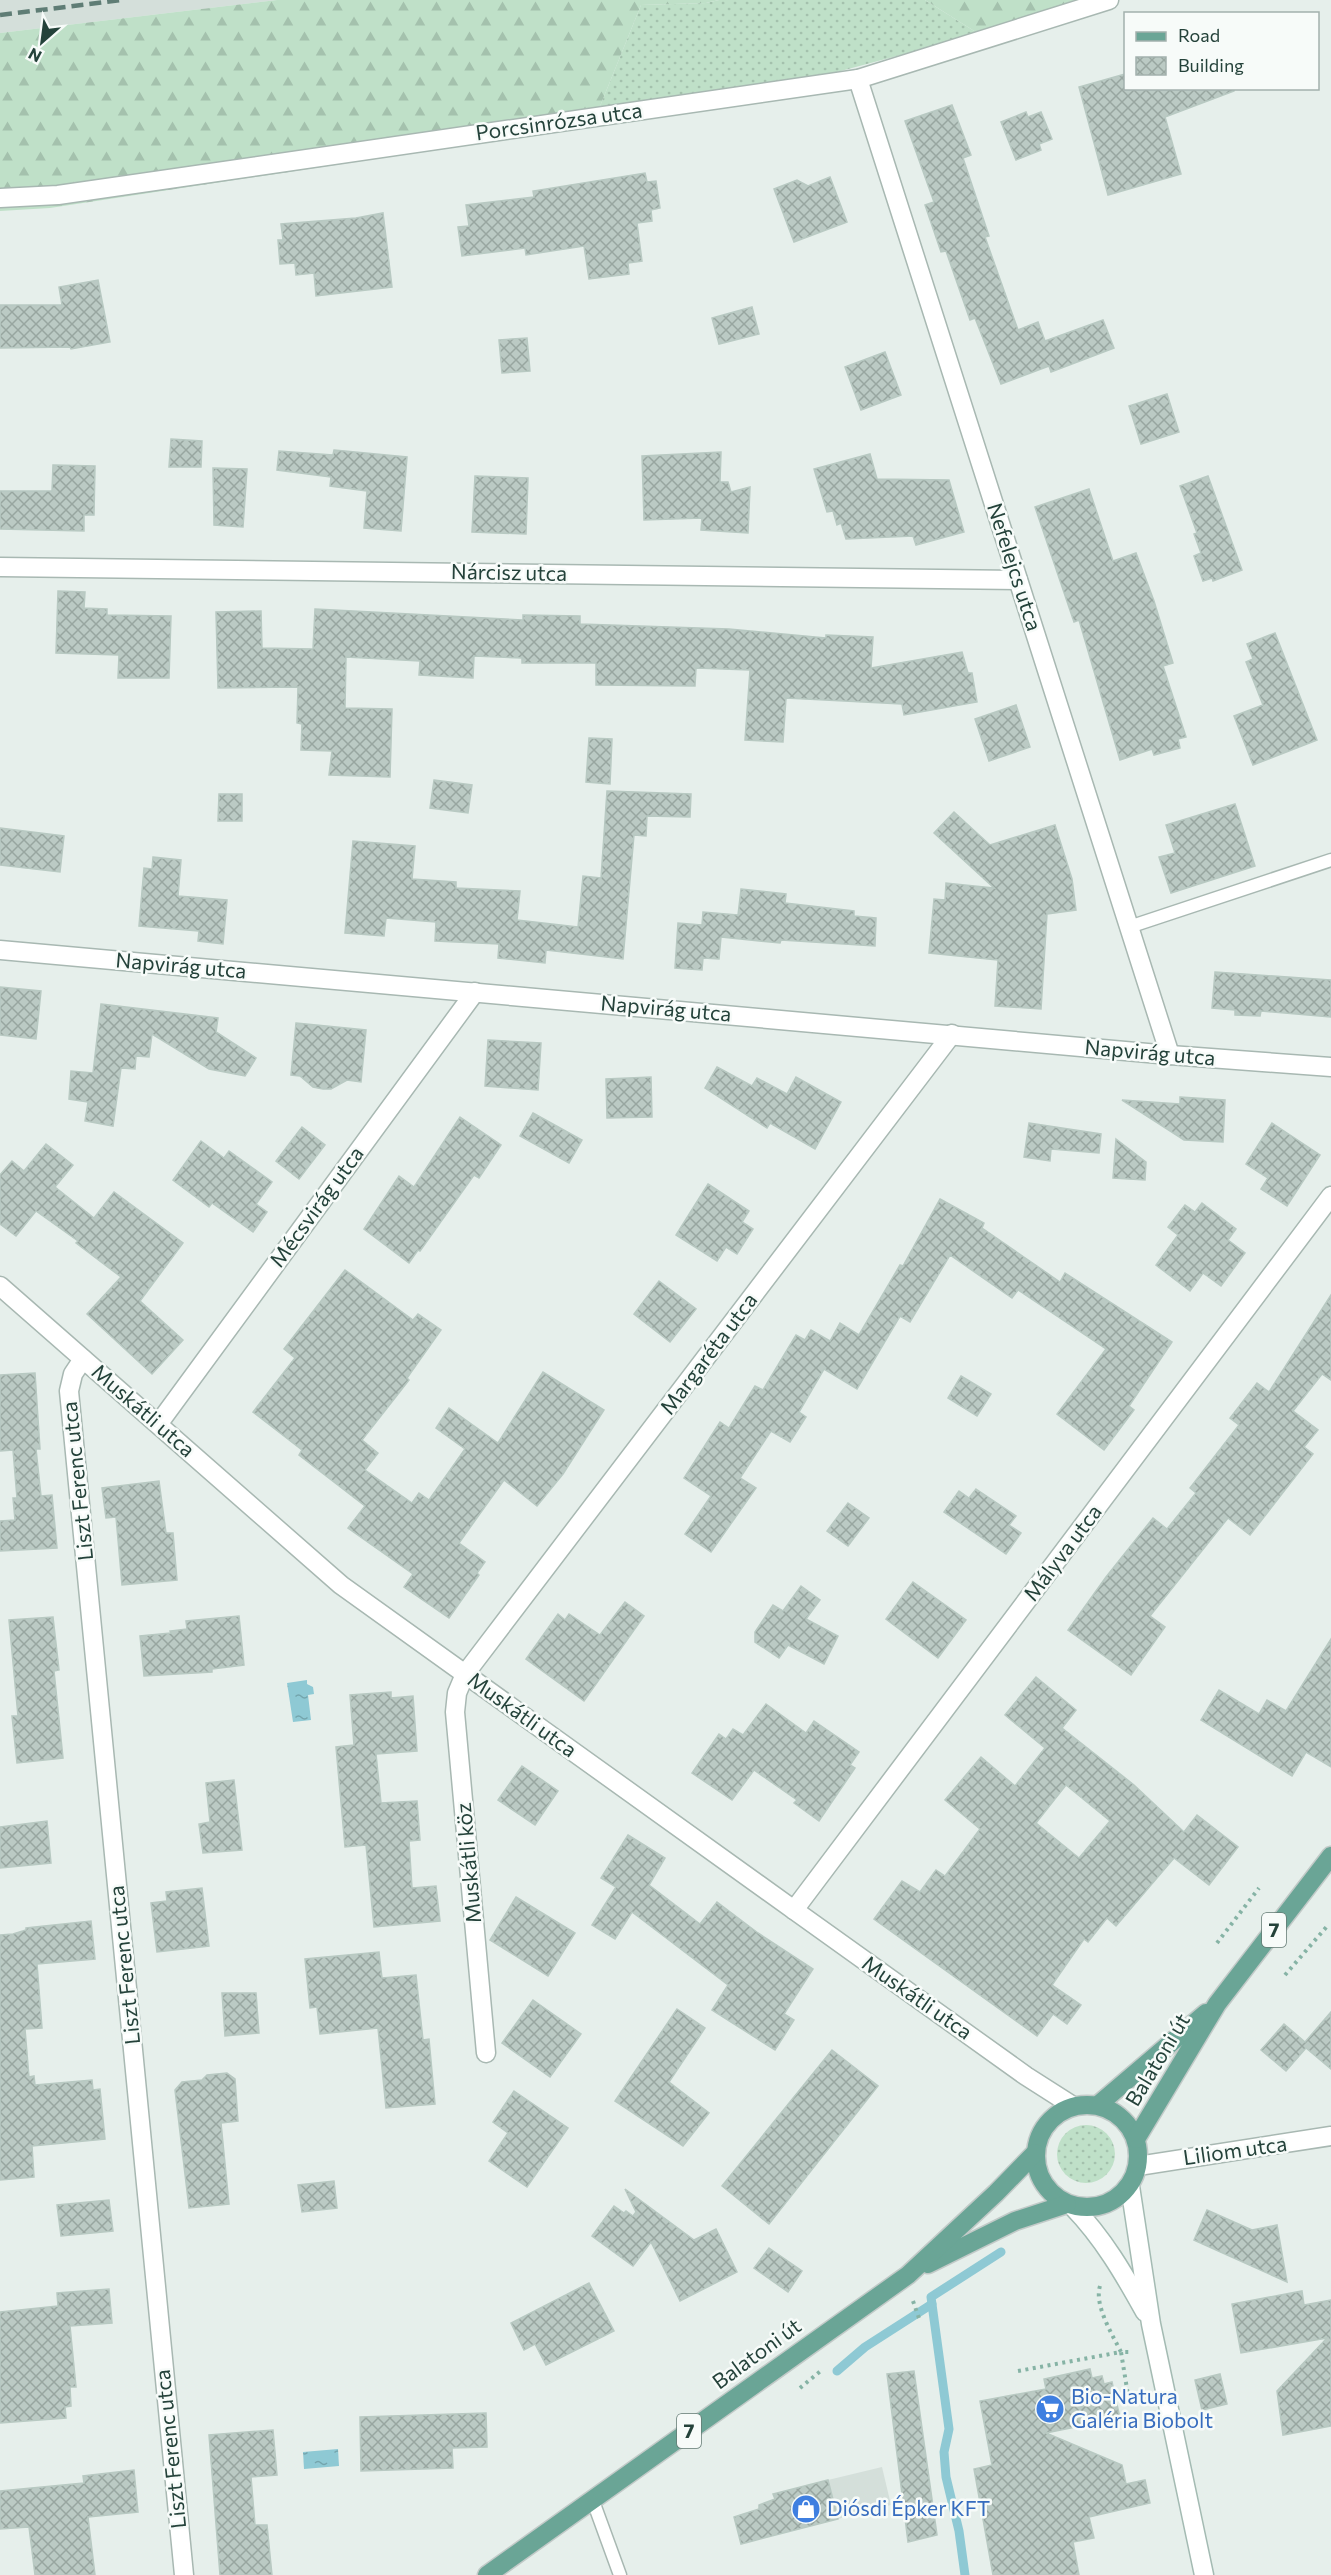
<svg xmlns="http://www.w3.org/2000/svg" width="1331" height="2575" viewBox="0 0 1331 2575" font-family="Commissioner,sans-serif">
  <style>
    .built { fill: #d4dfda }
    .grass { fill: url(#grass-dots) }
    .forest { fill: url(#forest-firs) }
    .water { fill: url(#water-ripples) }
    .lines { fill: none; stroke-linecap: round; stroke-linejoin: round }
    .stream { stroke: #8ec9d4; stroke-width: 9 }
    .building { fill: url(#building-cross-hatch); stroke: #b8c9c2; stroke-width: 1.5; fill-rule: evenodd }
    .lane-casing { stroke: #a8b8b2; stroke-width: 15 }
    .street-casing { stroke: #a8b8b2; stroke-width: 21 }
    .secondary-casing { stroke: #a4bbb3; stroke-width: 21 }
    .primary-casing { stroke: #c2cac8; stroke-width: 21 }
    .path { stroke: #86b3a5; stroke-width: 4; stroke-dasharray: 3 4.5; stroke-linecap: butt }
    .lane { stroke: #fff; stroke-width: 12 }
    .street { stroke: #fff; stroke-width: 18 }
    .secondary { stroke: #fff; stroke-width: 18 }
    .primary { stroke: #6aa596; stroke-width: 18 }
    .rail { stroke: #5f7d75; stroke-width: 4.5; stroke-dasharray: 12 6; stroke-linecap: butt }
    .labels { text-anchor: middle; stroke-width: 5; stroke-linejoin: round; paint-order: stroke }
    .shield { fill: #f7fbf9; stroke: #637a73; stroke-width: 1.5 }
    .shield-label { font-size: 20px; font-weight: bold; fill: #24423a }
    .street-label { font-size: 21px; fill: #24423a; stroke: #f7fbf9 }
    .shop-label { font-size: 21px; fill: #366cbe; stroke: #f7fbf9; text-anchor: start }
  </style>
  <defs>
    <pattern id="grass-dots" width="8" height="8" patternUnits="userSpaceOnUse" patternTransform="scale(1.5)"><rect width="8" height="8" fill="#bfe0c8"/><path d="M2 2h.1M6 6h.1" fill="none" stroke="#a4c1ad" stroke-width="1.8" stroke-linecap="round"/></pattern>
    <pattern id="forest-firs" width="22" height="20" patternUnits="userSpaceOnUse" patternTransform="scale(1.5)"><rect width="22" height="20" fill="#bfe0c8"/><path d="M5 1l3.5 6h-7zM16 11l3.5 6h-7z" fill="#a4c1ad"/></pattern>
    <pattern id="water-ripples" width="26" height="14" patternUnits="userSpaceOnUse" patternTransform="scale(1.5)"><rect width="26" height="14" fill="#8ec9d4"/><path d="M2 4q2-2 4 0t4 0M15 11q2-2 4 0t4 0" fill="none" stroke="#74a5ad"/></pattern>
    <pattern id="building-cross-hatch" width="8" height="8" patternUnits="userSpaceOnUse" patternTransform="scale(1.5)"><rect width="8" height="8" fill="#bbcac4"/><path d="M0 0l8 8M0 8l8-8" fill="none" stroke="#98a6a0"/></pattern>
  </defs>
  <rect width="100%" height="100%" fill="#e6efeb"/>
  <g class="built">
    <polygon points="0,0 277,0 0,33"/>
    <polygon points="882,2467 891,2505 838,2519 828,2480"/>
  </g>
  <g class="grass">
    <polygon points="719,0 925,0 979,34 822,76 592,126 641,5 706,3"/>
    <circle cx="1086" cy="2154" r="29"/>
  </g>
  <g class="forest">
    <polygon points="277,0 719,0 706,3 641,5 592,126 50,208 0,211 0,33"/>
    <polygon points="925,0 1075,0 979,34"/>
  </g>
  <g class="water">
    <polygon points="307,1680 307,1684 313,1687 314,1694 308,1695 311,1720 293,1722 287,1683"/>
    <polygon points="338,2449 339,2466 304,2469 303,2452"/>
  </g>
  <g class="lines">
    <g class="stream">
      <polyline points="837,2371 865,2347 932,2304"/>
      <polyline points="965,2575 959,2531 946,2477 944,2452 949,2429 931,2297 1001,2252"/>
    </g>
  </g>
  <g class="building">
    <polygon points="1125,74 1125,88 1234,88 1234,91 1165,117 1181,174 1108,195 1079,87"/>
    <polygon points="952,105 971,155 963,158 989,236 985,237 1018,330 1038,322 1045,341 1103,320 1114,348 1051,372 1049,366 1001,384 975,318 970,320 946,251 941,252 925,205 934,202 905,121"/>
    <polygon points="1026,112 1028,117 1041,112 1052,139 1039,144 1041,150 1016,160 1001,122"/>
    <polygon points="645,173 647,182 656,181 660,208 651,210 652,221 637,223 642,261 628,263 629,274 589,279 584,246 526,255 525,248 462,256 458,227 469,226 466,205 534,197 533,191"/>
    <polygon points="830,177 847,222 794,242 774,189 797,180 808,186"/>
    <polygon points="383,213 392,287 316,296 314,273 296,275 295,263 280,264 278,240 283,240 281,224 356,218"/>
    <polygon points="98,280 110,342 71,349 70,347 0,348 0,305 62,305 59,287"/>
    <polygon points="752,307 759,334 719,344 712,318"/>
    <polygon points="527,338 530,371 502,373 499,340"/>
    <polygon points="885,352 901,395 861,410 845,367"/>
    <polygon points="1167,394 1179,432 1141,444 1129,406"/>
    <polygon points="171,439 202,441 201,467 169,467"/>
    <polygon points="334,450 407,457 401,531 364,528 367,491 330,486 331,477 277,470 279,451 333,455"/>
    <polygon points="721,452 720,482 728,482 731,492 750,487 748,533 701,530 702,518 644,520 642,456"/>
    <polygon points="870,454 877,479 949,480 964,532 916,545 913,536 846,539 841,523 837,525 833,511 827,512 814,469"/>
    <polygon points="53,465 95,466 94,515 84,515 84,531 0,529 0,491 52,491"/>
    <polygon points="213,468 247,469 243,527 214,525"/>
    <polygon points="475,476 528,478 526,534 472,532"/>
    <polygon points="1208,476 1242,570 1213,581 1212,578 1203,581 1194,556 1201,553 1194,534 1197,533 1180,486"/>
    <polygon points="1089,489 1113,561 1136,553 1154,601 1173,663 1163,666 1186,737 1178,739 1180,748 1154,755 1152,749 1120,760 1079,620 1074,622 1035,507"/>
    <polygon points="58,591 85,592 84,608 107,609 107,615 171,616 169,678 118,678 119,655 56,653"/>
    <polygon points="315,609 523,620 523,615 580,616 580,624 729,629 826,638 826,635 873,637 871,668 962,652 968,673 972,673 977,702 904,715 902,704 786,698 783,742 745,740 750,670 696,668 695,686 596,685 596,663 522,663 522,658 474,656 473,678 419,675 420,661 346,657 345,708 392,709 390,777 329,775 332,751 301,750 302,724 297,723 298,687 218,688 216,612 261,611 262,648 313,649"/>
    <polygon points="1275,633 1317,740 1253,765 1234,716 1263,705 1246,662 1253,659 1247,644"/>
    <polygon points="1016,705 1030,747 989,761 975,719"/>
    <polygon points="589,738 612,739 610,784 586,782"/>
    <polygon points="434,780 472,785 468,813 430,808"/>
    <polygon points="607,791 691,794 690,817 647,816 646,836 634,835 623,959 546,950 545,963 498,958 499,944 435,941 436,922 386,918 384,936 345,933 353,841 415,846 412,879 456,882 456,888 520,891 517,920 578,927 583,876 601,878"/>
    <polygon points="219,794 242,794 242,821 218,821"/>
    <polygon points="1235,804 1255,866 1171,893 1159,857 1175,853 1166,825"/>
    <polygon points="954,812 990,845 1055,825 1072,879 1076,910 1047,914 1041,1009 995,1006 998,960 929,953 934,899 945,900 946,883 994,888 934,833"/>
    <polygon points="0,828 64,836 60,872 0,865"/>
    <polygon points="153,857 181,860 178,896 227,900 223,944 198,941 199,931 139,926 144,868 152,869"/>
    <polygon points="741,889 786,894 785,903 854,911 854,916 876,918 875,946 781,940 780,943 721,937 719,959 703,958 702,970 675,968 678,923 702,925 703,912 738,915"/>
    <polygon points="1215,972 1331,980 1331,1017 1261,1011 1260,1016 1235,1015 1235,1010 1212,1008"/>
    <polygon points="0,987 41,991 36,1039 0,1035"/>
    <polygon points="101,1004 218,1018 216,1032 256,1058 245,1076 209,1069 152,1034 149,1057 136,1056 135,1069 121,1068 113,1126 85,1121 88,1102 69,1099 71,1071 93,1073"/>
    <polygon points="296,1023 366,1030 361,1082 347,1080 331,1089 323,1089 313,1087 300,1076 291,1075"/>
    <polygon points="488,1040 541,1043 538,1090 485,1086"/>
    <polygon points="717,1067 752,1086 757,1078 787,1094 796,1077 841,1102 815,1149 770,1123 767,1128 705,1088"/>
    <polygon points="651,1077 652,1117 607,1118 606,1079"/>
    <polygon points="1180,1097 1225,1100 1223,1142 1184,1140 1122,1100 1180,1104"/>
    <polygon points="533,1113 582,1140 569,1163 520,1136"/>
    <polygon points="460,1117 501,1145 479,1178 474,1175 420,1251 418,1250 409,1263 364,1229 399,1176 414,1187"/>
    <polygon points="1029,1123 1101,1134 1099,1153 1051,1149 1050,1161 1024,1157"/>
    <polygon points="1272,1123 1320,1155 1287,1206 1261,1189 1268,1178 1246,1164"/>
    <polygon points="302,1127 325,1145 299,1179 276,1161"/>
    <polygon points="1116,1139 1146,1162 1145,1180 1113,1178"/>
    <polygon points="201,1141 224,1158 229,1151 272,1182 256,1204 267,1212 253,1232 212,1203 209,1207 173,1180"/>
    <polygon points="46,1144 73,1165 55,1187 94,1218 114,1192 183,1243 140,1301 183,1340 152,1374 87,1314 121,1277 76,1243 78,1241 36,1211 16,1236 0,1224 0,1175 12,1161 24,1171"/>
    <polygon points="708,1184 749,1211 742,1222 753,1229 737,1254 726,1247 717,1261 676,1235"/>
    <polygon points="940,1199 984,1223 982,1228 1060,1282 1065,1273 1172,1342 1129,1406 1134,1410 1104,1450 1057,1414 1106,1349 1018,1290 1012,1298 950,1255 910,1322 900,1316 857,1389 824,1369 799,1412 806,1417 790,1442 771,1431 740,1478 756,1488 711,1552 685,1534 711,1496 684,1478 720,1422 729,1428 755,1386 763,1390 796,1335 805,1340 811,1330 830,1341 840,1323 859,1335 900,1265 903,1266"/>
    <polygon points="1202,1203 1236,1229 1228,1240 1245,1253 1221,1286 1203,1273 1190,1291 1156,1265 1178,1235 1168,1227 1185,1205 1195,1212"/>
    <polygon points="345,1270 413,1320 418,1314 441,1330 407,1378 409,1380 362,1440 378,1453 365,1470 412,1503 419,1493 429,1500 465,1449 436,1428 449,1408 498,1443 543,1372 604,1410 563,1474 537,1506 504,1480 459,1543 485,1562 477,1573 479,1575 449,1618 404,1587 413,1574 348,1528 365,1506 299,1455 302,1450 253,1412 295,1358 284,1349"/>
    <polygon points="659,1281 696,1309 670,1342 634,1314"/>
    <polygon points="1331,1295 1331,1380 1322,1374 1293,1411 1318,1430 1304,1447 1313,1454 1250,1535 1228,1518 1150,1616 1165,1627 1131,1675 1068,1630 1106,1577 1153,1518 1167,1529 1196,1493 1190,1488 1239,1425 1230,1418 1257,1383 1269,1392"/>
    <polygon points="35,1373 40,1449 36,1449 41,1496 52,1495 57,1548 0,1551 0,1521 15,1520 13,1498 17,1498 13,1450 0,1451 0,1375"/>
    <polygon points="961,1376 991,1394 977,1416 948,1398"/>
    <polygon points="159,1481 166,1533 173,1533 177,1580 122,1585 116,1517 106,1518 102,1488"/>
    <polygon points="976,1489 1016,1516 1009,1525 1021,1533 1006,1554 944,1512 959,1491 969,1498"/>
    <polygon points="848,1503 869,1518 848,1546 827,1531"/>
    <polygon points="913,1582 966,1620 938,1658 886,1619"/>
    <polygon points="801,1586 820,1600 806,1619 838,1636 824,1664 788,1645 779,1658 755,1642 755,1632 773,1605 783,1611"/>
    <polygon points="625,1602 644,1616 584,1701 526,1659 558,1614 565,1620 569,1614 600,1635"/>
    <polygon points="239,1616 244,1665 212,1669 212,1672 144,1676 140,1636 171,1633 170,1631 187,1629 186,1621"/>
    <polygon points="53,1617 59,1670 54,1671 63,1758 17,1763 12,1716 18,1716 9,1620"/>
    <polygon points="1331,1639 1331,1767 1306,1752 1292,1776 1201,1720 1219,1690 1259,1714 1267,1700 1286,1711"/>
    <path d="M1036,1677L1076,1710L1062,1728L1134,1785L1184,1832L1197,1815L1238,1847L1209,1885L1174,1858L1116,1926L1107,1918L1088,1942L1084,1939L1052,1985L1081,2005L1067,2024L1053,2014L1037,2036L874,1919L902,1881L920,1892L936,1870L945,1876L980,1829L945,1800L981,1757L1015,1786L1045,1748L1005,1715ZM1066,1785L1110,1821L1079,1858L1036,1823Z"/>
    <polygon points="391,1692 391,1698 413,1696 417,1751 376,1754 381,1803 417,1801 420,1840 409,1841 412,1888 436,1886 440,1921 374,1927 366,1845 345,1847 336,1747 354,1745 350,1695"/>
    <polygon points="766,1704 806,1733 814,1721 859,1752 850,1765 855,1768 819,1821 794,1803 797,1800 754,1770 732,1800 692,1773 719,1734 726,1739 733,1729 743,1735"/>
    <polygon points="522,1766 558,1791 535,1825 498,1800"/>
    <polygon points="234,1780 242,1850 203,1853 199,1824 210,1822 206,1783"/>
    <polygon points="47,1821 51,1863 0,1868 0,1827"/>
    <polygon points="628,1835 665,1858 649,1885 700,1924 717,1902 758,1933 813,1969 784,2014 794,2020 775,2050 712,2010 728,1985 632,1912 615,1939 592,1925 616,1887 601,1878"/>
    <polygon points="202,1888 209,1946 157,1952 151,1903 167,1901 166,1892"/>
    <polygon points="516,1897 575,1933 548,1976 490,1940"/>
    <polygon points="91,1921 95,1959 37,1964 42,2028 25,2029 29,2077 34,2076 35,2085 92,2080 93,2090 100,2089 105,2139 32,2146 34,2177 0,2180 0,1935 13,1934 26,1930 26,1928"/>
    <polygon points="379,1952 382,1978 416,1975 423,2040 429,2039 435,2104 386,2108 378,2028 320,2034 317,2007 310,2008 305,1959"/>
    <polygon points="222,1993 256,1993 259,2033 225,2036"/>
    <polygon points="533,2000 581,2034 550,2077 502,2043"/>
    <polygon points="677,2009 705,2028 669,2082 709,2113 683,2146 615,2101"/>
    <polygon points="1331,2012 1331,2069 1306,2048 1286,2071 1261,2050 1284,2024 1305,2042"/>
    <polygon points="832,2050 878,2086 769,2224 722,2186"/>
    <polygon points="227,2073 235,2079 238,2121 221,2123 229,2204 189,2208 175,2090 182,2082 202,2080 207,2075"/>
    <polygon points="514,2091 568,2128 527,2187 489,2161 508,2133 493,2122"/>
    <polygon points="334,2181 337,2208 302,2212 298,2185"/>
    <polygon points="625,2189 694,2240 716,2229 737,2272 680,2301 651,2242 633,2266 592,2236 614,2206 624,2213 626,2211 633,2216 636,2212"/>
    <polygon points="109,2200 113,2231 61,2236 57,2205"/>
    <polygon points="1207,2210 1252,2230 1277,2225 1287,2282 1194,2240"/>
    <polygon points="769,2248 802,2271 788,2292 754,2268"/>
    <polygon points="589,2283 614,2331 546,2365 535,2344 524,2350 511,2323"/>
    <polygon points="109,2289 112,2323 70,2326 76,2387 70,2387 71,2406 65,2407 66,2418 0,2423 0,2312 58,2306 57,2293"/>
    <polygon points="1302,2291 1304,2305 1331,2300 1331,2426 1283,2435 1277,2391 1327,2338 1241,2353 1232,2304"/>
    <polygon points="1090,2369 1092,2378 1102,2376 1104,2384 1112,2382 1120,2418 1046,2433 1122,2465 1126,2484 1145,2480 1150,2503 1089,2517 1094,2538 1073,2542 1079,2575 993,2575 974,2469 992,2465 980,2401 1046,2389 1044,2379"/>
    <polygon points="914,2371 937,2535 908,2542 887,2374"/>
    <polygon points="1220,2374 1227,2404 1202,2410 1195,2380"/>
    <polygon points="486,2413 487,2447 452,2448 453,2468 361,2471 360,2417"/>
    <polygon points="273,2430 277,2475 251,2477 255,2525 267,2525 272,2575 220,2575 209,2435"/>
    <polygon points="134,2470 138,2512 88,2517 95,2575 35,2575 29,2527 0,2529 0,2491 84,2483 83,2476"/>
    <polygon points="828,2480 838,2519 741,2544 734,2517 759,2509 759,2505 775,2499 773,2494"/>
  </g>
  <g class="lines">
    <g class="lane-casing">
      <g id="lane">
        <polyline points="1129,927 1331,860"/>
        <polyline points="593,2501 620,2575"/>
      </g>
    </g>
    <g class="street-casing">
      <g id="street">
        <polyline points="858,79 1170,1055"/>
        <polyline points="0,198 58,195 858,79 1109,0"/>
        <polyline points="0,567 1018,580"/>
        <polyline points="0,950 1170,1055 1331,1067"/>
        <polyline points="0,1286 341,1585 794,1910 1026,2076 1073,2106"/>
        <polyline points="83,1359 73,1374 69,1391 184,2575"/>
        <polyline points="159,1423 475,992"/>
        <polyline points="794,1910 1331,1196"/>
        <polyline points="486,2053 455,1712 457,1693 465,1674 952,1034"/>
        <polyline points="1138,2166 1331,2136"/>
      </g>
    </g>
    <g class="secondary-casing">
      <g id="secondary">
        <polyline points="1130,2186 1151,2324 1204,2575"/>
        <path d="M1073,2207C1103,2238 1124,2274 1145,2312"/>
      </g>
    </g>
    <g class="primary-casing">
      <g id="primary">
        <circle cx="1087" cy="2156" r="51"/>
        <polyline points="1098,2105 1206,2013"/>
        <polyline points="1136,2139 1217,2004 1331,1856"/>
        <polyline points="928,2264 1015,2221 1067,2204"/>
        <polyline points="487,2575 908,2275 996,2193 1035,2153"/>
      </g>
    </g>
    <g class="path">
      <polyline points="1217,1943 1259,1888"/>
      <polyline points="1285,1975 1329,1924"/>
      <path d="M1100,2286C1094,2305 1112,2334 1121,2352H1132"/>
      <polyline points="913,2301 920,2321"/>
      <polyline points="1018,2371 1121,2352 1128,2395"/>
      <polyline points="800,2388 823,2369"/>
    </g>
    <use href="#lane" class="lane"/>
    <use href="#street" class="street"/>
    <use href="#secondary" class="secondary"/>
    <use href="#primary" class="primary"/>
    <polyline class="rail" points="0,15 122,0"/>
  </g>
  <defs>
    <g id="supermarket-disc" transform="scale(1.5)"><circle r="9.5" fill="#3f7fe0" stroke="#f7fbf9"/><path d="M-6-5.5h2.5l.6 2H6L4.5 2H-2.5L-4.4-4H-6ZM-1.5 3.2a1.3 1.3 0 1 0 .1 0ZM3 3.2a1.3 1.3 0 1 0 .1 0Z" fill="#fff"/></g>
    <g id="shop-disc" transform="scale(1.5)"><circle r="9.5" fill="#3f7fe0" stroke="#f7fbf9"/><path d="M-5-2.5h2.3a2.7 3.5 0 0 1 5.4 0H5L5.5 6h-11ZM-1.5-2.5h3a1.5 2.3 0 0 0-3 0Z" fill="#fff"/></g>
  </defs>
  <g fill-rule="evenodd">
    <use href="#supermarket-disc" x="1050" y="2409"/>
    <use href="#shop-disc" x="806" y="2509"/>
  </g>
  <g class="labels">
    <g class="shield">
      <rect x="1262" y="1913" width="24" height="34" rx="4.5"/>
      <rect x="677" y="2414" width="24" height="34" rx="4.5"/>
    </g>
    <g class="shield-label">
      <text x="1274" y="1937">7</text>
      <text x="689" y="2438">7</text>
    </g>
    <g class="street-label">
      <text transform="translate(559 122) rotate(-8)" y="7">Porcsinrózsa utca</text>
      <text transform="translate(1014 567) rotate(72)" y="7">Nefelejcs utca</text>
      <text transform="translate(509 573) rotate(1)" y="7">Nárcisz utca</text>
      <text transform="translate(181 966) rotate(5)" y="7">Napvirág utca</text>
      <text transform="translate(666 1009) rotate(5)" y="7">Napvirág utca</text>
      <text transform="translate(1150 1053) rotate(5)" y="7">Napvirág utca</text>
      <text transform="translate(317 1207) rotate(-54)" y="7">Mécsvirág utca</text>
      <text transform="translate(709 1354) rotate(-53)" y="7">Margaréta utca</text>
      <text transform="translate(143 1411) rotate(41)" y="7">Muskátli utca</text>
      <text transform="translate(78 1481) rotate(-96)" y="7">Liszt Ferenc utca</text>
      <text transform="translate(1063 1553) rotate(-53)" y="7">Mályva utca</text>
      <text transform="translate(522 1715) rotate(36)" y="7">Muskátli utca</text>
      <text transform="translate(469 1863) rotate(-95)" y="7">Muskátli köz</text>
      <text transform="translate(125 1965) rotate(-96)" y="7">Liszt Ferenc utca</text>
      <text transform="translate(917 1998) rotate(35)" y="7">Muskátli utca</text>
      <text transform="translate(1158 2060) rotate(-59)" y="7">Balatoni út</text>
      <text transform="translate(1235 2151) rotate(-8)" y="7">Liliom utca</text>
      <text transform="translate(757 2354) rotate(-36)" y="7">Balatoni út</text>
      <text transform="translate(171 2449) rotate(-96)" y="7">Liszt Ferenc utca</text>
    </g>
    <g class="shop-label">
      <text x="1071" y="2404">Bio-Natura<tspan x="1071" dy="24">Galéria Biobolt</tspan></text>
      <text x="827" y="2516">Diósdi Épker KFT</text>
    </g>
  </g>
  <rect x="1124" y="12" width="195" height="78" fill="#f7fbf9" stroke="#a3b1ad" stroke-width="1.5"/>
  <rect x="1136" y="32" width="30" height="9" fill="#6aa596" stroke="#a3b1ad" stroke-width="1.5"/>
  <text x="1178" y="42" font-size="18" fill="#24423a">Road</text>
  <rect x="1136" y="57" width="30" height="18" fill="url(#building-cross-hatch)" stroke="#a3b1ad" stroke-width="1.5"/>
  <text x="1178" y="72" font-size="18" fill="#24423a">Building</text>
  <g transform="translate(42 42) rotate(208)" stroke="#f7fbf9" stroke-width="4.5" paint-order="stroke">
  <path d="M0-4.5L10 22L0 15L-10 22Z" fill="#24423a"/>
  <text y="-9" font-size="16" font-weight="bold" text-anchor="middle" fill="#24423a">N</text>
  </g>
</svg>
